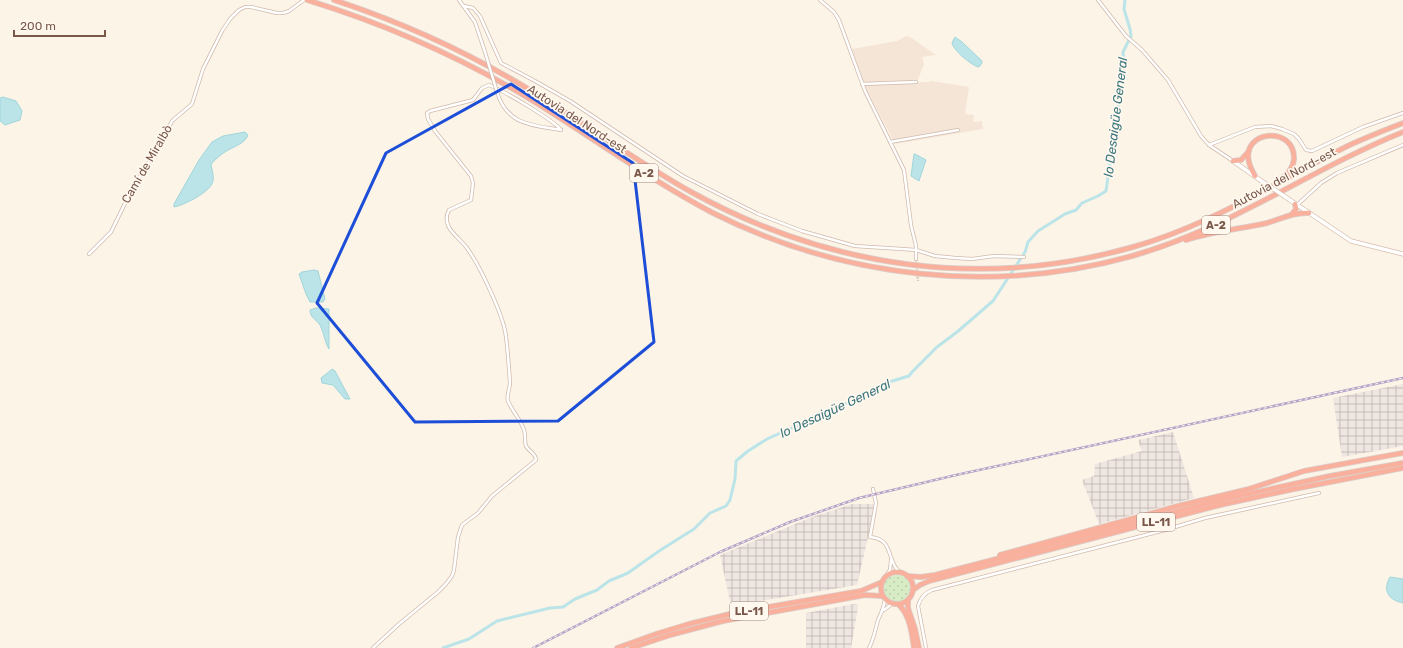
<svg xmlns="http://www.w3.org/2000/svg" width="1403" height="648" viewBox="0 0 1403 648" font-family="Rubik,sans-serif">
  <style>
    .residential { fill: #f5e5d6 }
    .industrial { fill: url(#industrial-grid) }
    .green { fill: url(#green-dots) }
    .water { fill: #bbe4e8; stroke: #a0d5da }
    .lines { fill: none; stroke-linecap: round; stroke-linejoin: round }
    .canal { stroke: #bbe4e8; stroke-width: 3 }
    .street-tunnel { stroke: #dccdc0; stroke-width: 2.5; stroke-dasharray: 2.5 1; stroke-linecap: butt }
    .street-casing { stroke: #d0baac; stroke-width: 4 }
    .secondary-casing { stroke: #d6bcac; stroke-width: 5 }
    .highway-casing { stroke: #d9d0cc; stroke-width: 6 }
    .street { stroke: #fff; stroke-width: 2.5 }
    .secondary { stroke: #fff; stroke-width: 3.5 }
    .highway { stroke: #f9b09d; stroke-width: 4.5 }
    .rail-casing { stroke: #b6a4c8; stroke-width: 2.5 }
    .rail { stroke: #fff8ef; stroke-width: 1; stroke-dasharray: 3; stroke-linecap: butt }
    .street-bridge-casing { stroke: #d0baac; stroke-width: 4; stroke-linecap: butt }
    .secondary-bridge-casing { stroke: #d6bcac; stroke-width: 5; stroke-linecap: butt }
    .street-bridge { stroke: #fff; stroke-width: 2.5 }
    .secondary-bridge { stroke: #fff; stroke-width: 3.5 }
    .marked { fill: none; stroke: #1d4ed8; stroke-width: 3; stroke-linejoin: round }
    .labels { text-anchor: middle; stroke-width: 3.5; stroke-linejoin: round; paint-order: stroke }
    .shield { fill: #fff8ef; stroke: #a1887c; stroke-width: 1 }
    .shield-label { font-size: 11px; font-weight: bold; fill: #79584a }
    .street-label { font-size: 12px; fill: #79584a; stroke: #fff8ef }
    .water-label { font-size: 13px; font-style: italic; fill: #3c777e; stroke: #fff8ef }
  </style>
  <defs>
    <pattern id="industrial-grid" width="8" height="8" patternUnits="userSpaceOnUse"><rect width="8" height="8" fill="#eee6e1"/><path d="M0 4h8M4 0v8" fill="none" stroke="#c6bdb8"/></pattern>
    <pattern id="green-dots" width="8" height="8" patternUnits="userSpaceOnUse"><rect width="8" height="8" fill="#d7ecc5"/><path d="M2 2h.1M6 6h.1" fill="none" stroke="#bcccab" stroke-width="1.8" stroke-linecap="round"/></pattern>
  </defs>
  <rect width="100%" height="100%" fill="#fdf4e8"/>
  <polygon class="residential" points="906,36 910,37 936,55 922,57 924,64 917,82 928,82 931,81 969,87 965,114 974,115 973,122 982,121 983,129 895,144 865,86 852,49 897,41"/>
  <g class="industrial">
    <polygon points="1403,384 1403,446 1342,457 1333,398"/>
    <polygon points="1173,432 1194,498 1099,524 1082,480 1094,476 1095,464 1142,451 1138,440"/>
    <polygon points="852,504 874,504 869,533 857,585 731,606 720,555 812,517"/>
    <polygon points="854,604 858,605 858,607 851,648 806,648 806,613"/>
  </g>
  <circle class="green" cx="897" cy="589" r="14"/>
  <g class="water">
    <path d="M955,37L962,42L982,61V63L979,67C972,66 953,50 952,43Z"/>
    <polygon points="3,97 16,101 22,111 20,120 5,125 0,121 0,98"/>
    <path d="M245,132L248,135C245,144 232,147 225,152C220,155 216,159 212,163L211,165C212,170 214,175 213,181C211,192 184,205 174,207V204L199,160L212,142L223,136Z"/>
    <polygon points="914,154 915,154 926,160 919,181 911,176"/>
    <polygon points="314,270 318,271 325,299 323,302 310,302 306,294 299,274 302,272"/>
    <path d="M316,308L329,309V349C325,343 324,333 320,325C316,319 310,318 310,310Z"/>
    <polygon points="331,370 332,369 335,371 350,399 345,399 333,385 322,383 321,378"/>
    <path d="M1390,577L1403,579V603C1389,600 1382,591 1390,577Z"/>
  </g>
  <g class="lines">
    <polyline class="canal" points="443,648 469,639 497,621 550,608 563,607 575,599 597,590 609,581 628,573 659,551 694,529 710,513 726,506 730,500 735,479 736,461 748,451 767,439 805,422 819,413 835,410 861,395 889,382 909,376 912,372 937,347 957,332 993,301 1025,252 1028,242 1038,231 1065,214 1076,210 1082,203 1098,196 1106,191 1111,156 1117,126 1117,113 1123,81 1124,63 1123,52 1131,36 1130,29 1124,9 1125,0"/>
    <polyline class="street-tunnel" points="916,259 918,281"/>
    <g class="street-casing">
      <g id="street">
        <polyline points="459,0 475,22 485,52"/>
        <polyline points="820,0 834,12 839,20 865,91 904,170 911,225 916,246 916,259"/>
        <polyline points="1098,0 1126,36 1142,50 1168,80 1201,136 1209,145 1233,161"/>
        <polyline points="464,6 473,8 480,16 501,63 535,81 570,101 683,176 758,214 802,231 855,246 902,249 916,250 935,256 956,258 972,259 994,256 1024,257"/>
        <polyline points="862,84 916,82"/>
        <path d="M497,92C507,125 531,125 561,130"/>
        <polyline points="890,142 958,130"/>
        <polyline points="1209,145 1255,127 1271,126 1282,129 1294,134 1299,139 1306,150 1312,151 1363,127 1403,113"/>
        <polyline points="1297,205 1321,183 1337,173 1403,145"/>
        <polyline points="89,254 111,232 133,187 161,143 172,121 192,104 203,69 222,31 230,19 239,10 245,7 251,7 277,13 283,13 289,11 304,0"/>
        <path d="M873,489L876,503L870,537C894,539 886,559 899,572"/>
        <polyline points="885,577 890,570 891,560"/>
        <polyline points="884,610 892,604"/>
        <path d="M373,648L399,624L438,592L446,584L452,576L454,570L458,537L462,525L478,513L492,496L536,460C536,453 529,452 526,446C524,441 526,435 524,430C521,420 512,411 508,401C506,396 510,389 510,383C509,368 508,352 506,337C504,316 480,266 467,248C459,237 440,227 449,210L471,200L473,183L471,176L435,131L428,119L427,113L430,111L473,100L482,88L489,85C502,90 554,120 561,130"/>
        <path d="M869,648C874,639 875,630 878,620C881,613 884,608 885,599"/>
        <path d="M926,648L918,606C920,598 925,593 932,590L1165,530L1205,518L1319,493"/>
      </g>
    </g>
    <g class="secondary-casing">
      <g id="secondary">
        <polyline points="1233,161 1260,180"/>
        <polyline points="1290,200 1351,241 1403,254"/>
      </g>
    </g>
    <g class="highway-casing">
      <g id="highway">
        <path d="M307,0C382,23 453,54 520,93C585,132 646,178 713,213C842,278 992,295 1132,256C1229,229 1311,169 1403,132"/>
        <path d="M334,0C401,22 465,51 525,87C582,121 635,161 693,193C830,268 982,290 1133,247C1186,232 1234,207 1282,181C1306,168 1330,154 1354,143C1370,136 1387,129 1403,123"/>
        <polyline points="1233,161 1241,160 1249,151"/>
        <path d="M1255,176C1253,172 1250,167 1249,162C1241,130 1295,125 1294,159C1293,169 1286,176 1278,180"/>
        <polyline points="1292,214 1296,209 1295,204"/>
        <path d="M1186,240C1213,231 1240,229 1267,223C1281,219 1294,212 1309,213"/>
        <polyline points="1000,555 1178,506 1249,489 1304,471 1403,453"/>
        <circle cx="897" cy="588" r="16"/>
        <polyline points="907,576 921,577 935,575 1225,499 1330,476 1403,463"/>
        <polyline points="913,590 920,585 929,581 1220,505 1294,489 1403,468"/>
        <polyline points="908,600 908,608 915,629 919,648"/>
        <path d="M899,605C910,615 912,634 914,648"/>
        <polyline points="617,648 656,634 689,624 734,613 861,591 882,582"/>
        <polyline points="631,648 670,635 723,621 865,595 882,596"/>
      </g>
    </g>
    <use href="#street" class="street"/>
    <use href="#secondary" class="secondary"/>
    <use href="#highway" class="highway"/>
    <g class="rail-casing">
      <polyline id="rail" points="533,648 720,552 790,522 859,498 956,475 1403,378"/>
    </g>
    <use href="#rail" class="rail"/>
    <g class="street-bridge-casing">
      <polyline id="street-bridge" points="485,52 497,92"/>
    </g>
    <g class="secondary-bridge-casing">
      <polyline id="secondary-bridge" points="1260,180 1290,200"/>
    </g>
    <use href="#street-bridge" class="street-bridge"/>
    <use href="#secondary-bridge" class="secondary-bridge"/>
  </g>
  <path class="marked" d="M511,84L633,163L654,342L558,421L415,422L317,303L386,153Z"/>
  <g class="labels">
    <g class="shield">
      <rect x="630" y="164" width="28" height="18" rx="3"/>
      <rect x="1202" y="216" width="28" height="18" rx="3"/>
      <rect x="1137" y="513" width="38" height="18" rx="3"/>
      <rect x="730" y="602" width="38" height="18" rx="3"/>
    </g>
    <g class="shield-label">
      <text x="644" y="177">A-2</text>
      <text x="1216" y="229">A-2</text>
      <text x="1156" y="526">LL-11</text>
      <text x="749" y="615">LL-11</text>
    </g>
    <g class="street-label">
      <text transform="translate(577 119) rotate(33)" y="4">Autovia del Nord-est</text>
      <text transform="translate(147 164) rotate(-60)" y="4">Camí de Miralbò</text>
      <text transform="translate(1284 178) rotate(-28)" y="4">Autovia del Nord-est</text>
    </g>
    <g class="water-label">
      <text transform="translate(1115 117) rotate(-83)" y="5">lo Desaigüe General</text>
      <text transform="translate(835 408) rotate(-25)" y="5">lo Desaigüe General</text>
    </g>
  </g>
  <path d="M14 30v6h91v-6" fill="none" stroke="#79584a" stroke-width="2"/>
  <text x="20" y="30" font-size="12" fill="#79584a" stroke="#fff8ef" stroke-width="3" paint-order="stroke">200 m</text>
</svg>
